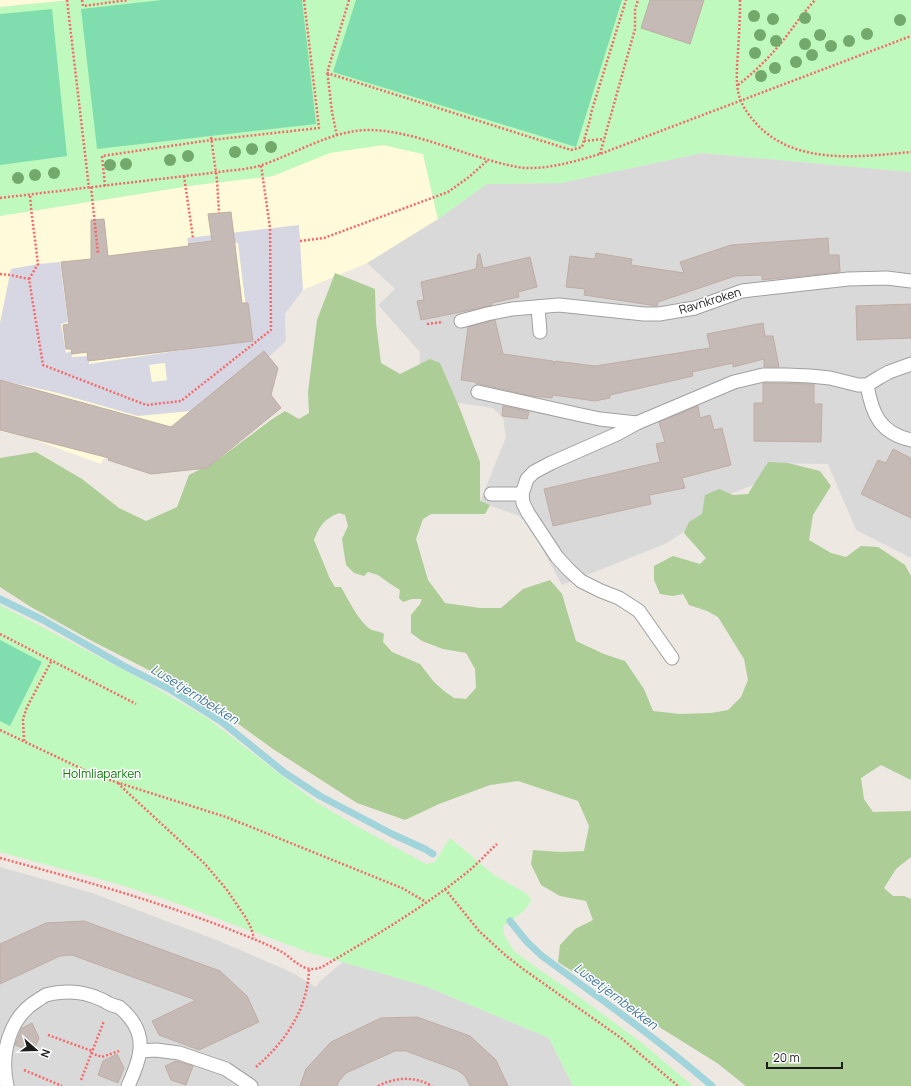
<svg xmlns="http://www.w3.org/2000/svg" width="911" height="1086" viewBox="0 0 911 1086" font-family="Manrope,sans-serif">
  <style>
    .residential { fill: #dad9d9 }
    .education { fill: #fffad9 }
    .forest { fill: #accd96; fill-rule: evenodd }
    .park { fill: #bff9bd }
    .pitch { fill: #7fddae }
    .plaza { fill: #d6d7e3; fill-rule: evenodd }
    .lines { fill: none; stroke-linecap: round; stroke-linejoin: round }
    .stream { stroke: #a1d5db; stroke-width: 7 }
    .building { fill: #c5bab5; stroke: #bfada4 }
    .service-casing { stroke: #a0a0a0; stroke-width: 15 }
    .path { stroke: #f96768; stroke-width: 2.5; stroke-dasharray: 2 2; stroke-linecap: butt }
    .service { stroke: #fff; stroke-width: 13 }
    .tree { fill: #73aa6c }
    .labels { text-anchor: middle; stroke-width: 3; stroke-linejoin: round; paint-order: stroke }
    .street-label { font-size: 12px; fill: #1c1c1c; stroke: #fff }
    .park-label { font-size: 12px; fill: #0f780c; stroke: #fff }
    .water-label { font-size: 13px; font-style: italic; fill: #43799b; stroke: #fff }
  </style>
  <rect width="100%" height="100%" fill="#ede8e1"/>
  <g class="residential">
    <polygon points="702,153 911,172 911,558 856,530 828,464 766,463 767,478 751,486 706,503 710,519 691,527 667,543 562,585 529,525 519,516 480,502 506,437 503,418 493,408 418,397 420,352 378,305 395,289 367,263 438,219 487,184 561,183"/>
    <polygon points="0,867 92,893 219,941 291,972 316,987 320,981 343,962 425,986 549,1038 573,1086 0,1086"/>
  </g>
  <g class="education">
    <polygon points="0,0 71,0 0,7"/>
    <polygon points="383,145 423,154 438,219 367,263 303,290 285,314 286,341 269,357 273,370 266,396 106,454 101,464 30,438 0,431 0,216 196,185 273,176 330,152"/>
  </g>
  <path class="forest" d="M335,273L375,289L376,323L381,363L400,374L430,359L440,363L460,409L480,462V501L490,505L485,514H431L423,519L416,539L428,580L445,603L480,608H501L523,589L550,580L562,594L576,641L604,654L625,661L644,689L653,711L680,714L711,713L728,710L741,697L748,680L744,659L718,617L707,611L689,605L683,594L673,596L660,594L654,580V566L673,556L700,564L706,558L684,533L689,522L702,514L705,495L719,489L733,495L748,494L756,481L768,462L788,463L820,471L831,486L813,515L809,540L831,553L846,557L861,546L878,547L905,565L911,576V780L881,765L861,778L864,799L873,812L911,811V857L896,869L884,888L893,896H904L911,899V1086H746L717,1063L648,1020L558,962L560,945L575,929L593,920L586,901L560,896L541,885L531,864L533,850L560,852L584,851L589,826L578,801L518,781L490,785L439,804L405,820L357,803L273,749L226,715L174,683L92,641L31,607L0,587V458L36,452L82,479L119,508L146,521L177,507L189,475L216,461L271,420L285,411L299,419L309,413L308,392L317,320ZM339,513L345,515L348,526L342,539L346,565L354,573L364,576L368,572L378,575L389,583L400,590L399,598L403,602L412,599H422L420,604L411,615V633L422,641L443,649L466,653L475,669L476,688L466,699L454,698L444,691L434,682L420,664L392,652L383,642L384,634C380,631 377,632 372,630C360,624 348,599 341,587H335L330,579L314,540C320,525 324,519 339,513Z"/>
  <g class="park">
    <polygon points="71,0 911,0 911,172 702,153 561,183 487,184 438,219 423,154 383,145 330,153 273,176 196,185 0,216 0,7"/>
    <path d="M0,605L137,677L207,718L316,802L358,827L426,864L435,862L450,838L494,875L527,894L531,900C527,912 512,919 503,926L504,935L514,951L537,968L575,994L642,1043L693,1086H573L549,1038L425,986L308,952L168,900L118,884L0,852Z"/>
  </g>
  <g class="pitch">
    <polygon points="162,0 302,0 316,124 97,149 81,9"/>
    <polygon points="356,0 622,0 576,147 333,72"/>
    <polygon points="52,9 67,156 0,165 0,14"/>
    <polygon points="0,640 42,662 10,726 0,721"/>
  </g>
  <path class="plaza" d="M299,225L300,241L303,290L285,314L286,341L269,357L263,353L191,411L138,416L54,392L0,380V323L11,269L38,264L60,262L68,322L61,324L66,353L72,351V357L88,356L89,364L250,340L238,243L189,248L187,238ZM165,363L167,380L152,382L149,365Z"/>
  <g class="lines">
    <g class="stream">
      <polyline points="0,599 43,620 124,666 171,690 222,722 285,773 320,796 392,834 425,849 433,854"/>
      <path d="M510,921L527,942L542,956C599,998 658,1039 712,1086"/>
    </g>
  </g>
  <g class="building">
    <polygon points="650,0 704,0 690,44 641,28"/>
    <polygon points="231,212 242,303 248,303 253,341 88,361 87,352 72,354 71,349 66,349 63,325 69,324 61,262 91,259 91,220 104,219 108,256 189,246 188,244 212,241 208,214"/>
    <polygon points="828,238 829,255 839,255 840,272 762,280 762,275 735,276 658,302 657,306 584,295 585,289 566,287 570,256 595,259 596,253 632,259 631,265 684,273 680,262 731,245"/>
    <polygon points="478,254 480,254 483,268 530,257 537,287 518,292 519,297 492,303 492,305 471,310 421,320 417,301 424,300 421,282 476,269"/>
    <polygon points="911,304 911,338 857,340 856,306"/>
    <polygon points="495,320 503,354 553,361 554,365 555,361 595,366 710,348 707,334 763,323 765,336 773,336 779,367 764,367 764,359 733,367 733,363 692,372 693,376 610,395 610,398 595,401 553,395 552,398 531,396 480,384 476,384 476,382 461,380 468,327"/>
    <polygon points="264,351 278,368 271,395 281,408 207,468 151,474 108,460 109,458 0,430 0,380 171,427"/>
    <polygon points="763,383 814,384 814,404 822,404 821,442 754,441 754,403 763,403"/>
    <polygon points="503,406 529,412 527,419 502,416"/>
    <polygon points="698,406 700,418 710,415 714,430 722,428 731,465 682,478 685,488 649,495 651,504 553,526 544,489 660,462 656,444 665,442 659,422"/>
    <polygon points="893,449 911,458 911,518 861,494 878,460 886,463"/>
    <polygon points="84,921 220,971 247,996 259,1022 199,1050 159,1035 152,1021 196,1000 72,955 60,956 0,984 0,944 46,923"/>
    <polygon points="417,1017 470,1036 496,1060 508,1086 470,1086 465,1076 457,1070 406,1051 395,1051 346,1073 339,1081 337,1086 300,1086 306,1069 331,1042 381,1018"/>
    <polygon points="32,1023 39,1038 33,1052 15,1045 22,1028"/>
    <polygon points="117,1054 124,1068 118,1083 98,1075 103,1061"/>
    <polygon points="176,1061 193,1066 186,1085 171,1080 165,1066"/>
  </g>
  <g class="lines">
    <g class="service-casing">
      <g id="service">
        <polyline points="538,307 540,332"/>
        <polyline points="461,321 487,314 512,309 559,305 644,314 659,314 695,308 742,291 848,279 887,278 911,281"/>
        <path d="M867,385C872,414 880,433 911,440"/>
        <polyline points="478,392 581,415 600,419 637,423"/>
        <polyline points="491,494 522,494"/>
        <polyline points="672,658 639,611 619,598 601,591 581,581 569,570 557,557 528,513 523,503 522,494 527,479 534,472 551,463 617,434 637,423 734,382 763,375 786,375 810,376 830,378 858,385 867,385 880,377 889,372 911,364"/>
        <polyline points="140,1051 156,1050 179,1053 226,1069 251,1086"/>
        <path d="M7,1086C0,1054 9,1017 38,1000C41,998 44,996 46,995C53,993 63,992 70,992C81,992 91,995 100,999C104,1000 107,1003 110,1004C113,1006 117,1006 119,1007C123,1010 127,1014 130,1018C148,1040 139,1062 128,1086"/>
      </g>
    </g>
    <g class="path">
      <polyline points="67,0 89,188"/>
      <polyline points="82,0 83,6 128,0"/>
      <polyline points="349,0 327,73 571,150 582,147 590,120 591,113 626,0"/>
      <path d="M740,0C740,17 739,35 738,52C737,65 736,79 738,91C740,102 746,112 754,121C792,166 858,157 911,152"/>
      <polyline points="328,74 328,78 332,112 337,136"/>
      <path d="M738,85C757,70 774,53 788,34C797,22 805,11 815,0"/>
      <polyline points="211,137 217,180 219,213"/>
      <polyline points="584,141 604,139"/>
      <polyline points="600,154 635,29 635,10 638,0"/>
      <polyline points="184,176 193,238"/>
      <polyline points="105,186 102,156 211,140 319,128 304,0"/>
      <polyline points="91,187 98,253"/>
      <path d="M0,198L244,169C250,168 256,167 262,165C297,153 334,129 372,130C404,131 441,145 472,155C489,160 507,166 525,168C550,169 576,161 600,154L911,36"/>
      <polyline points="300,241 324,238 448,192 469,177 488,160"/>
      <polyline points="0,274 10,275 29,279 43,365 146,405 181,401 271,330 270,228 261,165"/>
      <polyline points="29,279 38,264 31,208 30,195"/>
      <polyline points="427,324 443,322"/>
      <polyline points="0,634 136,704"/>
      <polyline points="0,730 97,776 226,817 402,888 426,902"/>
      <polyline points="24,741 23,719 27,707 52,660"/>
      <polyline points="118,783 127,792 205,864 227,890 246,918 251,928 254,938"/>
      <path d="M0,858C92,883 183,908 270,946C274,948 278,950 282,952C296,961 304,974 322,967C373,937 425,907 471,869C480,861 488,852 497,844"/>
      <polyline points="445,889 479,931 504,954 523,969 621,1038 678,1086"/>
      <polyline points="48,1035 92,1051"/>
      <polyline points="91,1053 102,1057 119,1051"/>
      <path d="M256,1067C285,1042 308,1009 309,969"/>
      <polyline points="24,1070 62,1086"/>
      <polyline points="81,1080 104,1021"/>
      <path d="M378,1086C396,1077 414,1076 432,1086"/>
    </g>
    <use href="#service" class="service"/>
  </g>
  <g class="tree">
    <circle cx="754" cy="16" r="6"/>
    <circle cx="805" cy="18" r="6"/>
    <circle cx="773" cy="19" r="6"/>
    <circle cx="900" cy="20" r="6"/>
    <circle cx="867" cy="34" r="6"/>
    <circle cx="760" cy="35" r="6"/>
    <circle cx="820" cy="35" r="6"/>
    <circle cx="776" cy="41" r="6"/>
    <circle cx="849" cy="41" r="6"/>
    <circle cx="805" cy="44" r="6"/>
    <circle cx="831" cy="46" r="6"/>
    <circle cx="755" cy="53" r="6"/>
    <circle cx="812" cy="55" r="6"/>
    <circle cx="796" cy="62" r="6"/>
    <circle cx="775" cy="68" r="6"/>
    <circle cx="761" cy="76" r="6"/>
    <circle cx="271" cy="147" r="6"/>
    <circle cx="252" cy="149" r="6"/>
    <circle cx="235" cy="152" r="6"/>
    <circle cx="188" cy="156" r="6"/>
    <circle cx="170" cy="160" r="6"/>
    <circle cx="126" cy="164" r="6"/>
    <circle cx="110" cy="165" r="6"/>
    <circle cx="54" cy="173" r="6"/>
    <circle cx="35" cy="175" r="6"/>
    <circle cx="18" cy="178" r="6"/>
  </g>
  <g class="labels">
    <g class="street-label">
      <text transform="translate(710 301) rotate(-17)" y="4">Ravnkroken</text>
    </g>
    <g class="park-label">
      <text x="102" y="778">Holmliaparken</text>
    </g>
    <g class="water-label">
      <text transform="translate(195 694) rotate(32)" y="5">Lusetjernbekken</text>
      <text transform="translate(616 996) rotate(37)" y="5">Lusetjernbekken</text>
    </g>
  </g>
  <g transform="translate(36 1050) rotate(110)" stroke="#ffffff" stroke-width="3" paint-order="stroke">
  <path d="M0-3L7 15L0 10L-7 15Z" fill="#1c1c1c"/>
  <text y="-6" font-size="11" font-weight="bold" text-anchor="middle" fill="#1c1c1c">N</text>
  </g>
  <path d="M767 1062v6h75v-6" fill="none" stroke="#1c1c1c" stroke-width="2"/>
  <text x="773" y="1062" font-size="12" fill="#1c1c1c" stroke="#ffffff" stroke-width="3" paint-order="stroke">20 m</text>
</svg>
